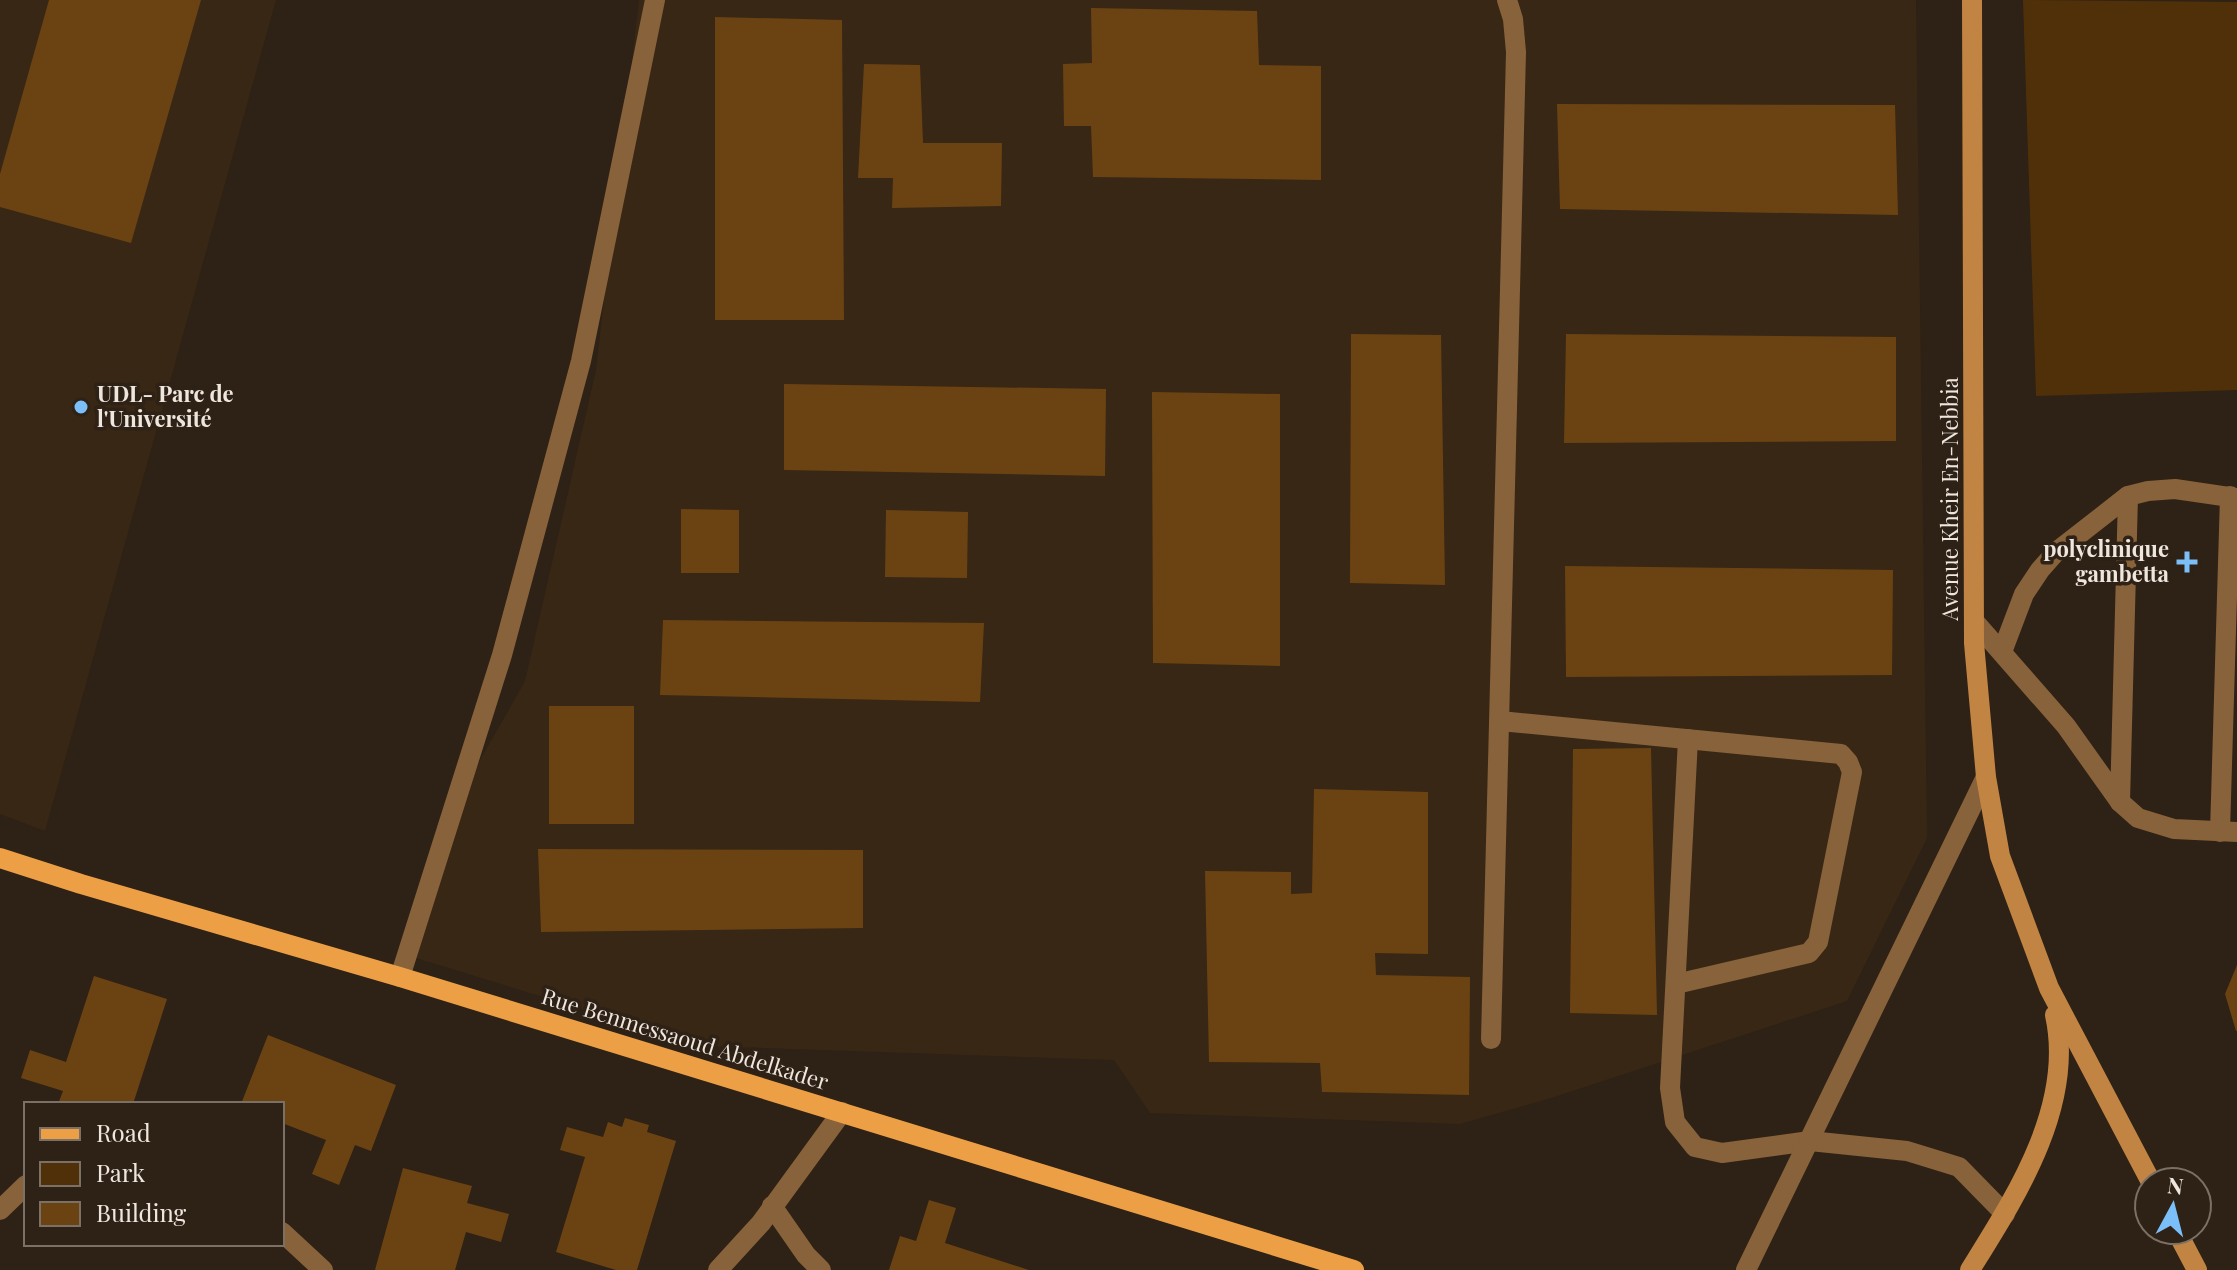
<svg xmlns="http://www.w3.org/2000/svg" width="2237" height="1270" viewBox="0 0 2237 1270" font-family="'Playfair Display',serif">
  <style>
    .built { fill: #382715 }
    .green { fill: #503009 }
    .building { fill: #6b4313 }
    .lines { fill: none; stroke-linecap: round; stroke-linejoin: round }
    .lane { stroke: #88623b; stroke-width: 20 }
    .street { stroke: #88623b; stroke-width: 20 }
    .secondary { stroke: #c18443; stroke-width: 20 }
    .primary { stroke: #ed9f46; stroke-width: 20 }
    .poi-dot { fill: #7bbef8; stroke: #2e2115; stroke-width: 3 }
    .labels { text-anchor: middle; stroke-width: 7; stroke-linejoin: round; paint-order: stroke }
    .poi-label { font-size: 22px; font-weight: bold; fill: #efe6de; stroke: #2e2115; text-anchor: start }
    .street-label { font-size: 22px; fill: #efe6de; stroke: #2e2115 }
  </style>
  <rect width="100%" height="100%" fill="#2e2115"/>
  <g class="built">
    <polygon points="0,0 276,0 45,831 0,814"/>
    <polygon points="639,0 1916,0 1927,838 1847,1001 1548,1099 1460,1124 1150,1113 1114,1060 702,1046 413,957 471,776 525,681 596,370"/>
  </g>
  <polygon class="green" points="2023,0 2237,2 2237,390 2036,396"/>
  <g class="building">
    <polygon points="49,0 201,0 131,243 0,207 0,174"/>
    <polygon points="1091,8 1257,11 1259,65 1321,66 1321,180 1093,177 1091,126 1064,126 1063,64 1092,63"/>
    <polygon points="715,17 842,20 844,320 715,320"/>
    <polygon points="864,64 920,65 923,143 1002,143 1001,206 892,208 893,178 858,178"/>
    <polygon points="1557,104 1895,105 1898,215 1560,209"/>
    <polygon points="1351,334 1441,335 1445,585 1350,583"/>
    <polygon points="1566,334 1896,337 1896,441 1564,443"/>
    <polygon points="784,384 1106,389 1105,476 784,470"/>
    <polygon points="1152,392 1280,394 1280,666 1153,663"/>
    <polygon points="681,509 739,510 739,573 681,573"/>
    <polygon points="886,510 968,512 967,578 885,577"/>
    <polygon points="1565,566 1893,570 1892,675 1566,677"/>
    <polygon points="663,620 984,623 980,702 660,695"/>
    <rect x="549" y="706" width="85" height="118"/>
    <polygon points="1651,748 1657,1015 1570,1013 1573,749"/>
    <polygon points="1314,789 1428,792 1428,954 1375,953 1376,975 1470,977 1469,1095 1322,1092 1320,1063 1209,1062 1205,871 1291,872 1291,894 1312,893"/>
    <polygon points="538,849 863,850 863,928 541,932"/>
    <polygon points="2237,965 2237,1031 2236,1031 2225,994"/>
    <polygon points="94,976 167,999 133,1104 58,1104 63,1091 21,1078 30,1050 66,1062"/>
    <polygon points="268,1035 396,1085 371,1151 355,1145 339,1185 312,1174 326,1140 282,1123 282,1104 241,1104"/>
    <polygon points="625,1118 649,1125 647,1132 676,1141 637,1270 616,1270 556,1252 585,1157 560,1150 567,1127 603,1137 608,1122 622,1127"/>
    <polygon points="403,1168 472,1186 467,1203 509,1214 501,1242 466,1232 455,1270 375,1270"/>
    <polygon points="929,1200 956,1208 945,1243 1029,1270 889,1270 900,1236 916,1241"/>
  </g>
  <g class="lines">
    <g class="lane">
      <polyline points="1974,621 2066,726 2120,802 2138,818 2174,829 2237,832"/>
      <polyline points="2002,652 2024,594 2040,570 2055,553 2128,496 2148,491 2175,489 2237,498"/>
      <polyline points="1500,721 1841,754 1848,762 1852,772 1818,942 1809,953 1676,984"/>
      <polyline points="1688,739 1670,1088 1675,1122 1695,1147 1722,1153 1810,1141 1907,1151 1959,1167 2005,1214"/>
      <polyline points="2120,802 2128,496"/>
      <polyline points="2220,832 2230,496"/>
      <polyline points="400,977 502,655 581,361 655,0"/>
      <polyline points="1491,1039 1516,52 1513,19 1507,0"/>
      <polyline points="1746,1270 1986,777"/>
    </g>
    <g class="street">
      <polyline points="772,1206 806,1255 821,1270"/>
      <polyline points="0,1210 26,1185"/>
      <polyline points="282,1232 323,1270"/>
      <polyline points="718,1270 761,1223 842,1112"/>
    </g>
    <g class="secondary">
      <polyline points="1972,0 1974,643 1986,777 2000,856 2049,988 2151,1182"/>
      <polyline points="2176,1230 2197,1270"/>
      <path d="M1970,1270C2016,1196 2075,1106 2055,1015"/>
    </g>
    <polyline class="primary" points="0,858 81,884 400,977 1354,1270"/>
  </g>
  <g class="poi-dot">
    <circle cx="81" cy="407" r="8"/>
    <path d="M2183 550h8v8h8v8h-8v8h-8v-8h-8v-8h8z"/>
  </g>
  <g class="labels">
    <g class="poi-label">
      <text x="97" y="402">UDL- Parc de<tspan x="97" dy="25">l'Université</tspan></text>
      <text x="2169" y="557" text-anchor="end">polyclinique<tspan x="2169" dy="25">gambetta</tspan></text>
    </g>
    <g class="street-label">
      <text transform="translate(1950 499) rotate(-90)" y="8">Avenue Kheir En-Nebbia</text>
      <text transform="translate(685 1039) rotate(17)" y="8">Rue Benmessaoud Abdelkader</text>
    </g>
  </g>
  <rect x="24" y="1102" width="260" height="144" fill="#2e2115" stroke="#7b7065" stroke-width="2"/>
  <rect x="40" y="1128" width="40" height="12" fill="#ed9f46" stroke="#7b7065" stroke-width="2"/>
  <text x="96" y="1142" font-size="24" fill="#efe6de">Road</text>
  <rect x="40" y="1162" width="40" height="24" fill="#503009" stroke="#7b7065" stroke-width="2"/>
  <text x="96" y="1182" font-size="24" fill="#efe6de">Park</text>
  <rect x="40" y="1202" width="40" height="24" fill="#6b4313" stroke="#7b7065" stroke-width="2"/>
  <text x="96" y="1222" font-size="24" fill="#efe6de">Building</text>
  <g transform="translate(2173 1206) rotate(7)"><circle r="38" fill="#2e2115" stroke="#7b7065" stroke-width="2"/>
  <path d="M0-6L14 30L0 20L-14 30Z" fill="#7bbef8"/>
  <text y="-12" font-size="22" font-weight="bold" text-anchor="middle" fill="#efe6de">N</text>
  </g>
</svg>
